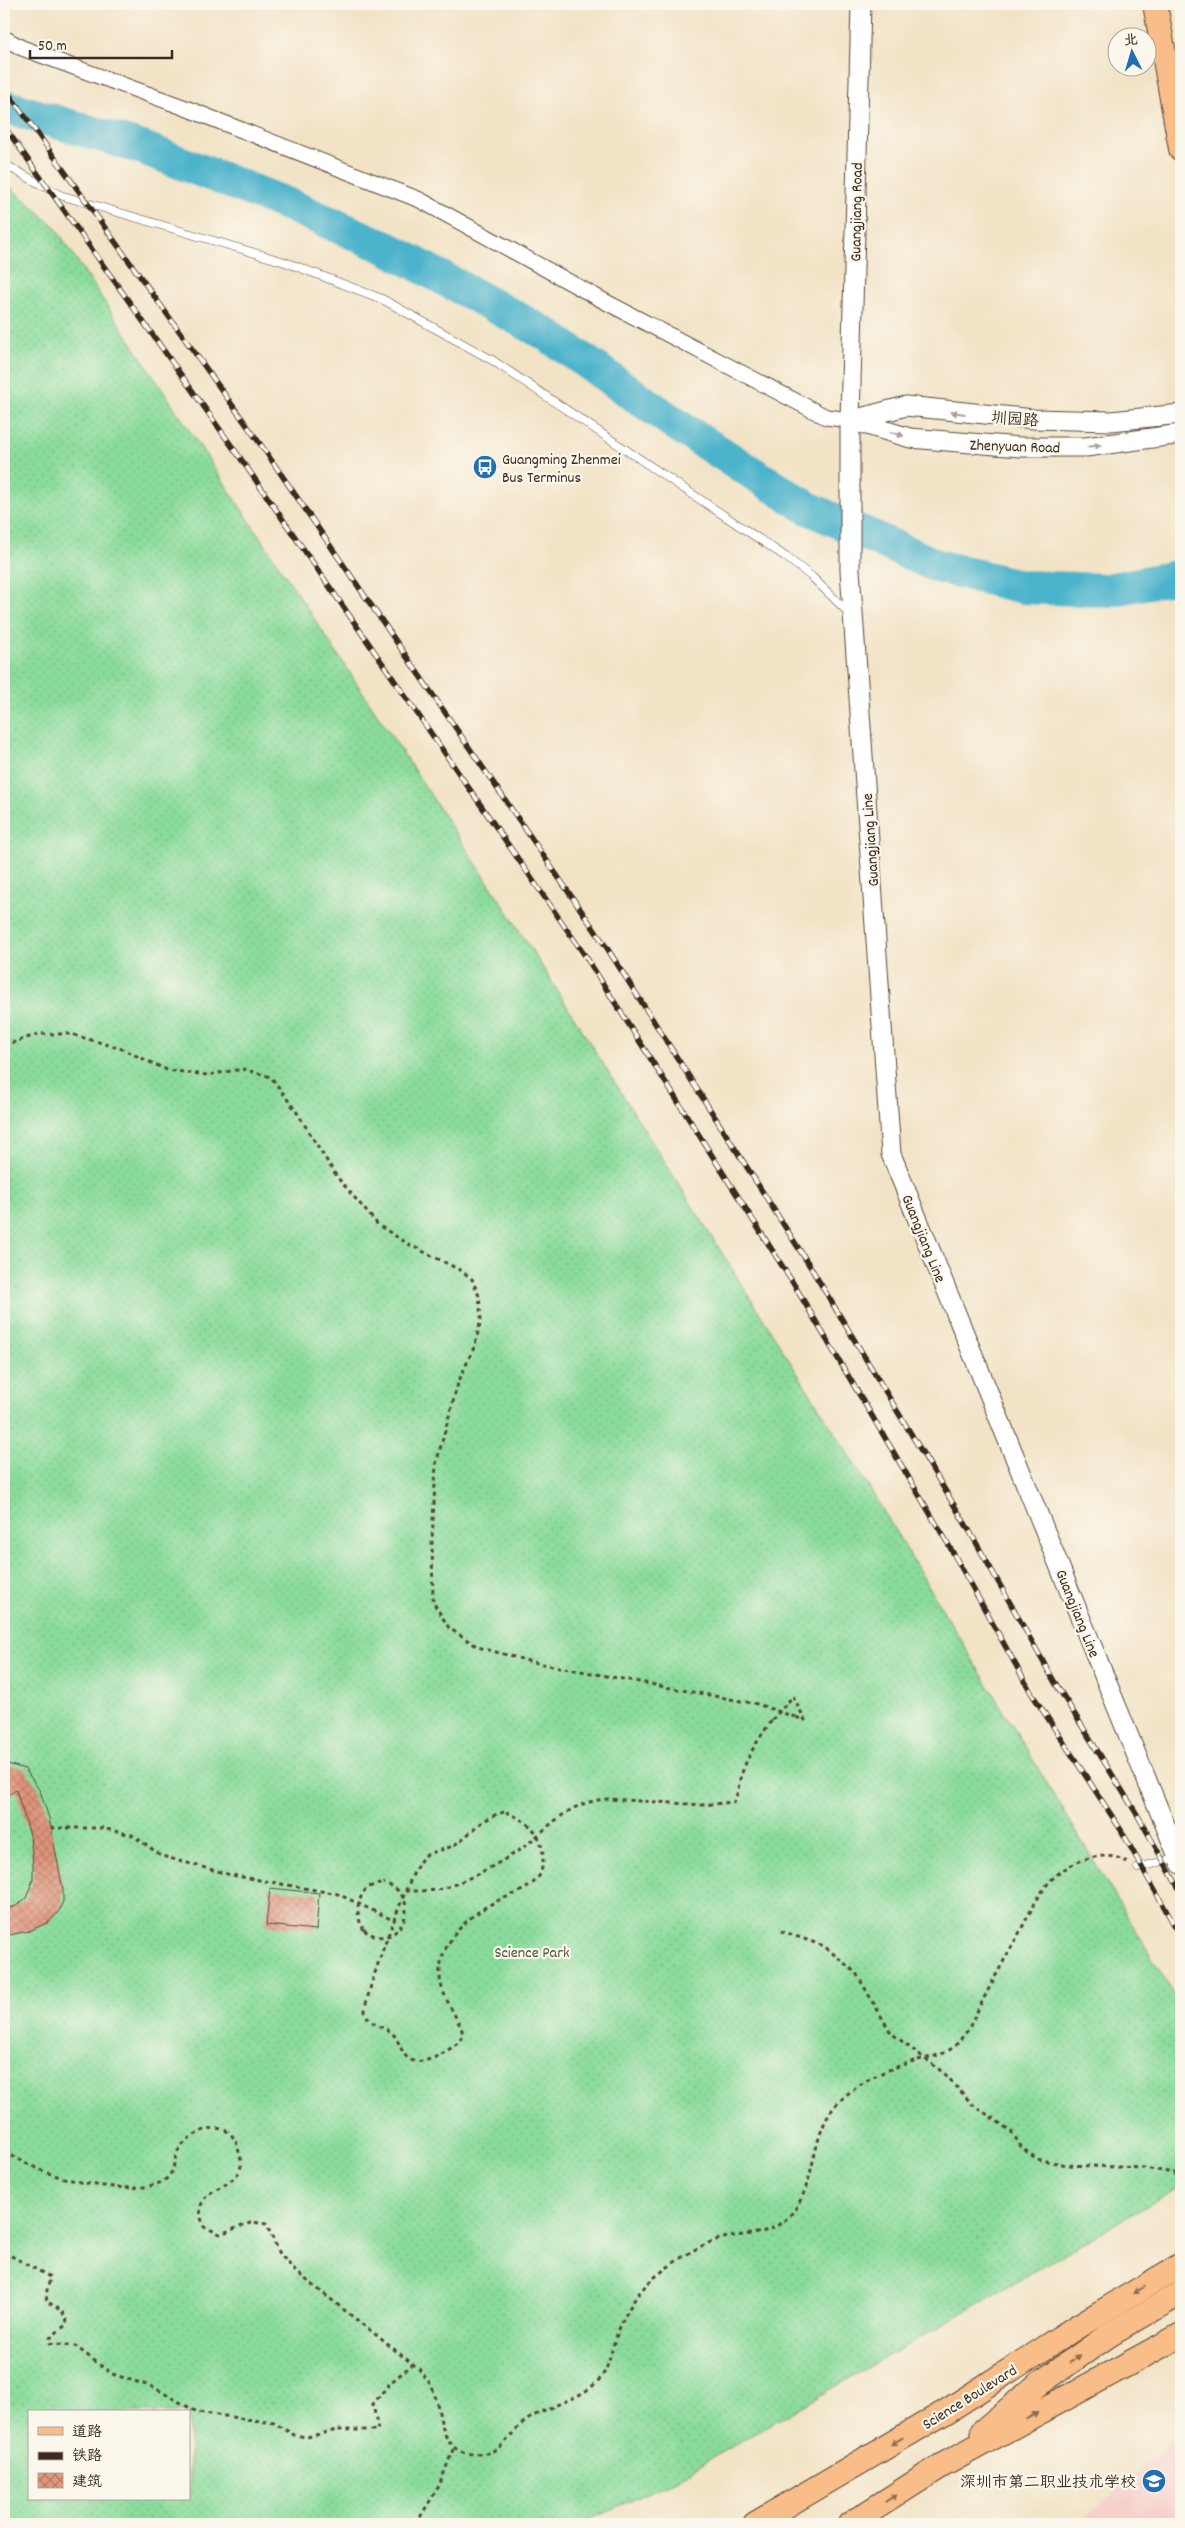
<svg xmlns="http://www.w3.org/2000/svg" width="1185" height="2528" viewBox="0 0 1185 2528" font-family="Dekko,'LXGW WenKai TC',sans-serif">
  <style>
    .built { fill: #f7d0cc }
    .grass { fill: url(#grass-dots); stroke: #62825c; fill-rule: evenodd }
    .lines { fill: none; stroke-linecap: round; stroke-linejoin: round }
    .river { stroke: #4cb3cb; stroke-width: 34 }
    .building { fill: url(#building-cross-hatch) }
    .service-casing { stroke: #564637; stroke-width: 9 }
    .minor-casing { stroke: #564637; stroke-width: 17 }
    .tertiary-casing { stroke: #564637; stroke-width: 21 }
    .primary-casing { stroke: #564637; stroke-width: 26 }
    .path { stroke: #564637; stroke-width: 3; stroke-dasharray: 4 4; stroke-linecap: butt }
    .service { stroke: #fff; stroke-width: 8 }
    .minor { stroke: #fff; stroke-width: 15 }
    .tertiary { stroke: #fff; stroke-width: 19 }
    .primary { stroke: #f8bd88; stroke-width: 24 }
    .rail-casing { stroke: #3b2a1e; stroke-width: 5.5 }
    .rail { stroke: #fbf7ec; stroke-width: 4; stroke-dasharray: 11; stroke-linecap: butt }
    .path-bridge { stroke: #564637; stroke-width: 3; stroke-dasharray: 4 4; stroke-linecap: butt }
    .oneway { fill: #a79f9a }
    .oneway2 { fill: #906c4e }
    .labels { text-anchor: middle; stroke-width: 4.5; stroke-linejoin: round; paint-order: stroke }
    .street-label { font-size: 16px; fill: #3b2a1e; stroke: #fbf7ec }
    .poi-label { font-size: 16px; fill: #3b2a1e; stroke: #fbf7ec; text-anchor: start }
    .park-label { font-size: 16px; fill: #4f563d; stroke: #fbf7ec }
  </style>
  <defs>
    <pattern id="grass-dots" width="8" height="8" patternUnits="userSpaceOnUse" patternTransform="scale(1.25)"><rect width="8" height="8" fill="#8adb9b"/><path d="M2 2h.1M6 6h.1" fill="none" stroke="#78bc85" stroke-width="1.8" stroke-linecap="round"/></pattern>
    <pattern id="building-cross-hatch" width="8" height="8" patternUnits="userSpaceOnUse" patternTransform="scale(1.25)"><rect width="8" height="8" fill="#e0957c"/><path d="M0 0l8 8M0 8l8-8" fill="none" stroke="#b77a65"/></pattern>
  </defs>
  <rect width="100%" height="100%" fill="#fbf7ec"/>
  <filter id="ink" filterUnits="userSpaceOnUse"><feTurbulence type="fractalNoise" baseFrequency=".02" numOctaves="2"/><feDisplacementMap in="SourceGraphic" scale="10" xChannelSelector="R" yChannelSelector="G"/><feConvolveMatrix kernelMatrix="1 2 1 2 8 2 1 2 1" color-interpolation-filters="sRGB"/></filter>
  <filter id="wash" filterUnits="userSpaceOnUse"><feTurbulence type="fractalNoise" baseFrequency=".0096" numOctaves="4" result="noise"/><feDisplacementMap in="SourceGraphic" scale="20" xChannelSelector="R" yChannelSelector="G"/><feGaussianBlur stdDeviation="1.12" result="paint"/><feColorMatrix in="noise" values="0 0 0 0 0 0 0 0 0 0 0 0 0 0 0 0 0 1.4 0 .05"/><feComposite in="paint" operator="in"/></filter>
  <g filter="url(#wash)">
    <rect width="100%" height="100%" fill="#f2e3c6"/>
    <polygon class="built" points="1181,2433 1181,2524 1079,2524 1174,2439"/>
    <path class="grass" d="M4,181L55,227L504,906L867,1484L1181,2006V2186L671,2482L579,2524H4ZM29,2412H189V2499H29Z"/>
    <g class="lines">
      <polyline class="river" points="4,106 143,148 289,205 387,248 546,334 683,429 808,508 937,566 1023,587 1107,590 1181,576"/>
    </g>
    <g id="blocks">
      <g class="building">
        <polygon points="4,1763 25,1769 40,1791 49,1818 63,1890 63,1901 59,1911 49,1922 29,1931 4,1936 4,1910 16,1906 26,1898 33,1880 33,1863 30,1835 16,1790 4,1798"/>
        <polygon points="270,1888 319,1893 316,1930 266,1925"/>
      </g>
    </g>
  </g>
  <g filter="url(#ink)">
    <use href="#blocks" fill-opacity="0" stroke="#564637" stroke-width="1"/>
    <g class="lines">
      <g class="service-casing">
        <g id="service">
          <polyline points="4,164 60,195 285,262 382,299 492,360 786,557 812,577 850,614"/>
          <polyline points="1138,1868 1178,1857"/>
        </g>
      </g>
      <g class="minor-casing">
        <polyline id="minor" points="4,38 22,48 183,107 420,200 604,301 826,417 850,420"/>
      </g>
      <g class="tertiary-casing">
        <g id="tertiary">
          <polyline points="861,4 850,420 850,570 891,1154 1181,1864"/>
          <polyline points="850,420 910,438 1020,447 1086,447 1181,434"/>
          <polyline points="853,420 906,406 1034,419 1111,421 1181,414"/>
        </g>
      </g>
      <g class="primary-casing">
        <g id="primary">
          <polyline points="1155,4 1181,149"/>
          <polyline points="983,2431 1040,2383 1109,2335 1181,2293"/>
          <polyline points="755,2524 947,2411 1078,2326 1181,2265"/>
          <polyline points="850,2524 941,2466 1181,2335"/>
        </g>
      </g>
      <g class="path">
        <polyline points="4,1046 38,1034 71,1034 122,1049 167,1070 207,1075 243,1069 271,1077 296,1111 337,1177 378,1225 410,1245 462,1271 472,1279 479,1296 481,1319 475,1345 458,1383 436,1464 432,1540 433,1602 449,1628 478,1647 532,1662 757,1704 795,1717"/>
        <polyline points="51,1828 102,1828 132,1835 162,1856 231,1875 338,1894 395,1921"/>
        <path d="M406,1891C416,1891 427,1891 437,1890C458,1886 509,1859 526,1845C554,1823 569,1802 607,1799L703,1805L734,1802C738,1794 738,1787 740,1779C746,1758 759,1738 772,1720"/>
        <path d="M364,1930C355,1916 356,1899 368,1887L383,1883"/>
        <polyline points="781,1931 824,1946 856,1973 891,2033 945,2074 972,2104 1011,2131 1022,2148 1037,2159 1067,2165 1144,2168 1174,2173 1181,2184"/>
        <path d="M4,2152C16,2158 28,2165 41,2170C67,2182 143,2198 166,2179C176,2171 173,2157 180,2148C194,2129 229,2115 238,2148C239,2153 242,2161 241,2166C235,2193 187,2184 204,2227L220,2234L253,2222L266,2224L280,2254L295,2271L419,2369C424,2376 432,2384 434,2393C443,2419 439,2455 478,2454C506,2453 508,2433 526,2421C548,2404 585,2400 602,2376C608,2368 610,2356 613,2346C620,2324 631,2300 648,2283C666,2267 693,2248 716,2240C737,2233 759,2237 778,2225C818,2200 807,2145 832,2110C851,2085 884,2070 914,2061C925,2058 943,2056 952,2048C958,2044 963,2035 968,2030C983,1999 999,1969 1016,1939C1027,1919 1036,1897 1051,1880C1070,1861 1103,1848 1127,1862"/>
        <path d="M4,2252L50,2277L46,2295L47,2302C57,2307 67,2313 67,2324L50,2338V2343L75,2346L112,2374L153,2387L197,2412L274,2423L294,2435L307,2437L337,2430H378L373,2404L390,2383L413,2364"/>
        <polyline points="416,2524 439,2486 454,2447"/>
      </g>
      <use href="#service" class="service"/>
      <use href="#minor" class="minor"/>
      <use href="#tertiary" class="tertiary"/>
      <use href="#primary" class="primary"/>
      <g class="rail-casing">
        <g id="rail">
          <polyline points="4,87 261,445 607,948 808,1263 969,1530 1054,1681 1138,1816 1181,1892"/>
          <polyline points="4,126 241,459 586,957 793,1283 947,1542 1032,1694 1121,1830 1181,1937"/>
        </g>
      </g>
      <use href="#rail" class="rail"/>
      <g class="path-bridge">
        <polyline points="772,1720 793,1696 805,1720 795,1717"/>
        <path d="M506,1812C529,1822 543,1833 543,1859C543,1866 541,1875 536,1880C527,1891 508,1896 495,1902C465,1917 431,1950 442,1988C447,2003 456,2016 462,2030C463,2041 457,2044 448,2050C436,2058 412,2070 403,2052C399,2045 397,2037 391,2032C381,2025 368,2025 365,2011C365,1993 409,1875 421,1860C428,1851 442,1851 452,1846C470,1836 485,1814 506,1812Z"/>
        <path d="M364,1930C399,1957 428,1895 383,1883"/>
      </g>
    </g>
    <defs><path id="oneway-solid" d="M-6-.8H1V-3.2L6.5 0L1 3.2V.8H-6Z" transform="scale(1.25)"/></defs>
    <g class="oneway">
      <use href="#oneway-solid" transform="translate(958 413) rotate(-173)"/>
      <use href="#oneway-solid" transform="translate(897 434) rotate(16)"/>
      <use href="#oneway-solid" transform="translate(1094 446) rotate(-7)"/>
    </g>
    <g class="oneway2">
      <use href="#oneway-solid" transform="translate(1139 2290) rotate(150)"/>
      <use href="#oneway-solid" transform="translate(1075 2359) rotate(-35)"/>
      <use href="#oneway-solid" transform="translate(1032 2416) rotate(-29)"/>
      <use href="#oneway-solid" transform="translate(897 2441) rotate(149)"/>
      <use href="#oneway-solid" transform="translate(891 2498) rotate(-33)"/>
    </g>
  </g>
  <defs>
    <g id="bus-disc" transform="scale(1.25)"><circle r="9.5" fill="#1f6fb2" stroke="#fbf7ec"/><path d="M-5-6H5V4H4V6H2V4H-2V6H-4V4H-5ZM-3.5-4V0h7V-4ZM-3.5 1.2v1.5H-2V1.2ZM2 1.2v1.5H3.5V1.2Z" fill="#fff"/></g>
    <g id="school-disc" transform="scale(1.25)"><circle r="9.5" fill="#1f6fb2" stroke="#fbf7ec"/><path d="M0-5L7-2L0 1L-7-2ZM-4 1L0 2.5L4 1V4Q0 6-4 4Z" fill="#fff"/></g>
  </defs>
  <g fill-rule="evenodd">
    <use href="#bus-disc" x="485" y="467"/>
    <use href="#school-disc" x="1154" y="2481"/>
  </g>
  <g class="labels">
    <g class="street-label">
      <text transform="translate(855 212) rotate(-89)" y="6">Guangjiang Road</text>
      <text transform="translate(1015 418) rotate(4)" y="6">圳园路</text>
      <text transform="translate(1015 445) rotate(2)" y="6">Zhenyuan Road</text>
      <text transform="translate(869 840) rotate(-94)" y="6">Guangjiang Line</text>
      <text transform="translate(925 1238) rotate(68)" y="6">Guangjiang Line</text>
      <text transform="translate(1079 1613) rotate(68)" y="6">Guangjiang Line</text>
      <text transform="translate(969 2396) rotate(-32)" y="6">Science Boulevard</text>
    </g>
    <g class="poi-label">
      <text x="502" y="464">Guangming Zhenmei<tspan x="502" dy="18">Bus Terminus</tspan></text>
      <text x="1136" y="2487" text-anchor="end">深圳市第二职业技术学校</text>
    </g>
    <g class="park-label">
      <text x="532" y="1957">Science Park</text>
    </g>
  </g>
  <rect width="1185" height="2528" fill="none" stroke="#fbf7ec" stroke-width="20"/>
  <rect x="28" y="2410" width="162" height="90" fill="#fbf7ec" stroke="#aea59a"/>
  <rect x="38" y="2427" width="25" height="8" fill="#f8bd88" stroke="#aea59a"/>
  <text x="72" y="2436" font-size="15" fill="#3b2a1e">道路</text>
  <rect x="38" y="2452" width="25" height="8" fill="#3b2a1e" stroke="#aea59a"/>
  <text x="72" y="2460" font-size="15" fill="#3b2a1e">铁路</text>
  <rect x="38" y="2473" width="25" height="15" fill="url(#building-cross-hatch)" stroke="#aea59a"/>
  <text x="72" y="2486" font-size="15" fill="#3b2a1e">建筑</text>
  <g transform="translate(1132 52) rotate(355)"><circle r="24" fill="#fbf7ec" stroke="#aea59a"/>
  <path d="M0-4L9 19L0 12L-9 19Z" fill="#1f6fb2"/>
  <text y="-8" font-size="14" font-weight="bold" text-anchor="middle" fill="#3b2a1e">北</text>
  </g>
  <path d="M30 50v8h142v-8" fill="none" stroke="#3b2a1e" stroke-width="2.5"/>
  <text x="38" y="50" font-size="15" fill="#3b2a1e" stroke="#fbf7ec" stroke-width="4" paint-order="stroke">50 m</text>
</svg>
